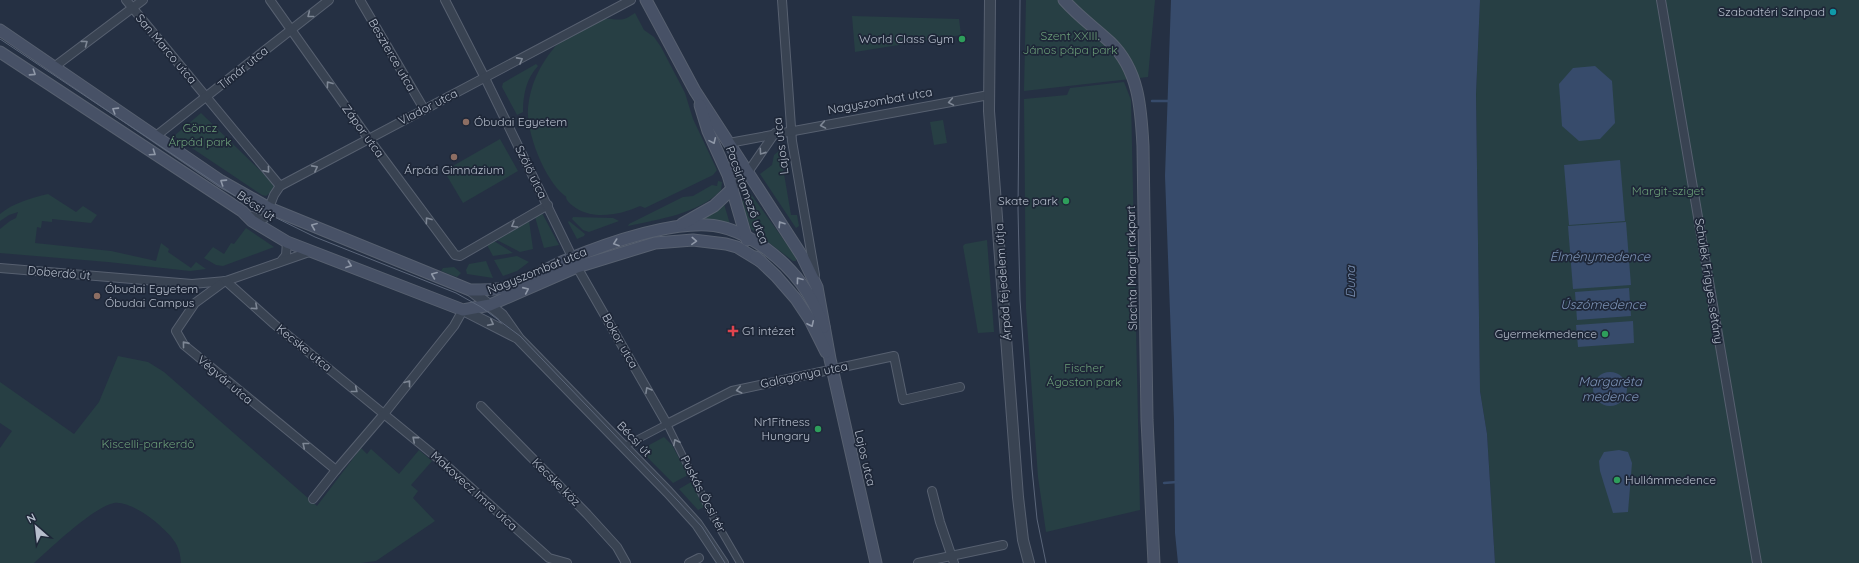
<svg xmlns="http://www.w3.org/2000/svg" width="1859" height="563" viewBox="0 0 1859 563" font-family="Quicksand,sans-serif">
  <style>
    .green { fill: #273f44 }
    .water { fill: #374b6b }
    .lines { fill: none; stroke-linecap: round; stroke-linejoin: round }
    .stream { stroke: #374b6b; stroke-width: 2.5 }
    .pedestrian-casing { stroke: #576070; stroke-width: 8 }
    .minor-casing { stroke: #576070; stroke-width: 10 }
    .tertiary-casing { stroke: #576070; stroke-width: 12 }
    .secondary-casing { stroke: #576070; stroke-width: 13 }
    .pedestrian { stroke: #394352; stroke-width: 6 }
    .minor { stroke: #394352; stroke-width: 8 }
    .tertiary { stroke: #394352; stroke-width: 10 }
    .secondary { stroke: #475166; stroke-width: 11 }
    .tram { stroke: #5b667a; stroke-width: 1 }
    .oneway { stroke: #7e8795 }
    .oneway2 { stroke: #8f98a8 }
    .culture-dot { fill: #0f9aa8; stroke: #1e2738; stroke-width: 1.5 }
    .leisure-dot { fill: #2e9e5b; stroke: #1e2738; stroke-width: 1.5 }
    .education-dot { fill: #8d6e63; stroke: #1e2738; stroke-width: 1.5 }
    .health-dot { fill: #e0444e; stroke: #1e2738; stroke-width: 1.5 }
    .labels { text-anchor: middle; stroke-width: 3.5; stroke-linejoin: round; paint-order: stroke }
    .poi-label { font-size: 12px; fill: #b6becc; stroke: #1e2738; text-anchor: end }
    .park-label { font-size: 12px; fill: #6c9f79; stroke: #1e2738 }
    .street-label { font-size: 12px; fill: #b6becc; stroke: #1e2738 }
    .water-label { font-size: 13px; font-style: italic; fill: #7c92b5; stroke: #1e2738 }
  </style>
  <rect width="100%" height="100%" fill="#253043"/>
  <g class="green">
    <polygon points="1026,0 1155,0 1148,77 1024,91"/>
    <polygon points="1480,0 1859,0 1859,563 1495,563 1487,434 1480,391 1476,94"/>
    <path d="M635,13L644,30L654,37L661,47L685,93L693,119L717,170L713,175L645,208L640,206C625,213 603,218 587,213C581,212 570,205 567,200C565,196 568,198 564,195C545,180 526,133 528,108C530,86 539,66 554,48C562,38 587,25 600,20C608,17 617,21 624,19C628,18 631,15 635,13Z"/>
    <polygon points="852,16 959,19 961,35 855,52"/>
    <path d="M536,64L538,66C526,79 523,95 523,112L517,115L502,87L503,83Z"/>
    <polygon points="1124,82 1131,100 1140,510 1046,532 1038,477 1026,309 1024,99 1067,95 1070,88"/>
    <polygon points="201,113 277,187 266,196 262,195 174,136"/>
    <polygon points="943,120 947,143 934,145 930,122"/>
    <polygon points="500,139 518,171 463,203 444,171"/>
    <polygon points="780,150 791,215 797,215 799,226 796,228 760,174 772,165 774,155"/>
    <path d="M718,181L722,182L721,190C699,214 659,219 628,226L629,224L683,197L693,196L712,185L717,186Z"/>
    <polygon points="746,187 796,257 796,261 793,261 751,229 742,205 744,190"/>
    <path d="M48,194L76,212L83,206L97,215L91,223L52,219V222L42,221L41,228L37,227L35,243L111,251L156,261L161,243L169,249L168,252L191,268L196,262L206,269L190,271L108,262L0,253V229L10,221L16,218L18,212L9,215L0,221V214C13,203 31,198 48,194Z"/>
    <polygon points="724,204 730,224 701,220"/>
    <polygon points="542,213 559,245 544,248 535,217"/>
    <polygon points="573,217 613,218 619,221 589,232 583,230 572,219"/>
    <polygon points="529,221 533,249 520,252 497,240"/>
    <polygon points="569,221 585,234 584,236 577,239 568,222"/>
    <polygon points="246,228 274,247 223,266 216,265 204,258 213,247 224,254 231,243 234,244"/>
    <polygon points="987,240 994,332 978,333 963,246 965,244"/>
    <polygon points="494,241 513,253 493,256 487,245"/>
    <polygon points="517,256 529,262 517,271 503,276 494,260"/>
    <polygon points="486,261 493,278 467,274 466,270 469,264"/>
    <polygon points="454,267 461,273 457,277 441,271 443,268"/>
    <path d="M118,356L148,362L164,372L317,506L361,448L367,454L371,449L399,474L419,450L432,461L411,485L418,491L413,498L435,521L376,561L361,563H181C180,543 171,536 157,523C148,515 127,501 114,503C92,508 52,547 34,563H0V448L12,431L0,423V382L74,434L99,402Z"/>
    <polygon points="664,437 672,445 688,475 673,483 640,450"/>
    <polygon points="691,482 704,507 698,510 679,489"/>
  </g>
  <g class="water">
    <polygon points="1171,0 1480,0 1476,94 1480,391 1487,434 1495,563 1178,563 1175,533 1174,420 1165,176"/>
    <polygon points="1595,66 1612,81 1615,123 1600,139 1579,141 1562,126 1559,84 1573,68"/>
    <polygon points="1620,160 1625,221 1569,225 1564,165"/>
    <polygon points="1626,222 1631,285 1573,289 1568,226"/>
    <polygon points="1629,288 1631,316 1577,320 1575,292"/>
    <polygon points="1633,321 1634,343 1578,347 1576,325"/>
    <circle cx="1610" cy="389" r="17"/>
    <polygon points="1619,450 1628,452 1632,463 1628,512 1613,513 1600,471 1599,461 1604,452"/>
  </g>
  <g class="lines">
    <g class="stream">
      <polyline points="1152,101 1168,101"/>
      <polyline points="1164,483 1177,482"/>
    </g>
    <g class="pedestrian-casing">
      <polyline id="pedestrian" points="623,447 667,424 712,515 740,563"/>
    </g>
    <g class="minor-casing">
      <g id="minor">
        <polyline points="126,0 280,186"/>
        <polyline points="270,0 368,138 455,255 460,256 548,205"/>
        <polyline points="360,0 424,109"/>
        <polyline points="445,0 485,78 577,267 667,424 732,391 894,356 903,400 960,387"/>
        <polyline points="782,0 792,141 815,275"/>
        <polyline points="1661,0 1757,563"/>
        <polyline points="54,67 143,0"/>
        <polyline points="156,136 329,0"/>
        <polyline points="729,143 989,95"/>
        <polyline points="732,189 748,172 775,133"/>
        <polyline points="252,216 261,220 265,218 274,195 280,186 631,0"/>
        <polyline points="282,260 286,255 287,242"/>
        <polyline points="0,268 192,284 226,281 312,251"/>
        <polyline points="225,281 195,303 176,331 184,345 336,470"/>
        <polyline points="226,281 274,324 440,460 549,558 567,563"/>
        <polyline points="481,406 587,514 617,547 626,563"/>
        <polyline points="932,491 940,522 954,563"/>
        <polyline points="313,499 336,470 384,414 454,326 463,310"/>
        <polyline points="689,563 699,558"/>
        <polyline points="918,563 1003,545"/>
      </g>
    </g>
    <g class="tertiary-casing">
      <g id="tertiary">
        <polyline points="990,0 989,111 1018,497 1023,540 1029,563"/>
        <polyline points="470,290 502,315 519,339 668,492 697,524 723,563"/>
        <polyline points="463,310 516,337"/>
      </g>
    </g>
    <g class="secondary-casing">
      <g id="secondary">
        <polyline points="646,0 695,91 802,256 817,287 830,359 876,563"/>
        <path d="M1064,0C1078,16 1095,28 1110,42C1139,70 1141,108 1143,146L1147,420L1154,563"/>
        <path d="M0,30L221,181L269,208L470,290C481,290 493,290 503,288C525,283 544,270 564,261C603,245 665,223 707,225C729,226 748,236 765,248C795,270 811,293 824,327"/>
        <polyline points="0,52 242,211 252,221 287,242 463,310 490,305 577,267 655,243 693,240 726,244 737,247 760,261"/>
        <polyline points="700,105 708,131 728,175 747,240"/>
        <polyline points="682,224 714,206 732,189"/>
        <polyline points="756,257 776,276 796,299 810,320 826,352"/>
      </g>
    </g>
    <use href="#pedestrian" class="pedestrian"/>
    <use href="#minor" class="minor"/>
    <use href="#tertiary" class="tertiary"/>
    <use href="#secondary" class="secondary"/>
    <g class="tram">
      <polyline points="1020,0 1018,209 1020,300 1032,469 1037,519 1046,563"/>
      <polyline points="0,39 244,202 315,237 456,293 481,307 520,336 678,501 702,527 725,563"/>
    </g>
  </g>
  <defs><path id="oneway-chevron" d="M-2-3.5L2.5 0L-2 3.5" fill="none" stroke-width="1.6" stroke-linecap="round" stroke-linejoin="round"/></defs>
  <g class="oneway">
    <use href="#oneway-chevron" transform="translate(310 15) rotate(142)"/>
    <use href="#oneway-chevron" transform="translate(85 43) rotate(-37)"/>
    <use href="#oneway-chevron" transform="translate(520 60) rotate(-29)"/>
    <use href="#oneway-chevron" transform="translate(329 84) rotate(-126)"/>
    <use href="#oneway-chevron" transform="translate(951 102) rotate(170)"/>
    <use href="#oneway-chevron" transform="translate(823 125) rotate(170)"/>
    <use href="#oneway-chevron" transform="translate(762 152) rotate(125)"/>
    <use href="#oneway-chevron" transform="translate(315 168) rotate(-28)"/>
    <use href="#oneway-chevron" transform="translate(267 170) rotate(50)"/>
    <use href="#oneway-chevron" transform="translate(428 220) rotate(-126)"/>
    <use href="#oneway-chevron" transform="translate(514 225) rotate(150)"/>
    <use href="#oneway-chevron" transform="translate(255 307) rotate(42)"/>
    <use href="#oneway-chevron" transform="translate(491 323) rotate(27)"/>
    <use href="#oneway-chevron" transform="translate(185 344) rotate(-129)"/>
    <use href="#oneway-chevron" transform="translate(408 383) rotate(-52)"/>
    <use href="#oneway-chevron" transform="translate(355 390) rotate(39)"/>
    <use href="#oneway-chevron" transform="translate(648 390) rotate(-119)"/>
    <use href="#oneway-chevron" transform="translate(739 390) rotate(167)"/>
    <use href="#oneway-chevron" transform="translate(415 439) rotate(-140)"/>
    <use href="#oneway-chevron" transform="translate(676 442) rotate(-117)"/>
    <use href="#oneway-chevron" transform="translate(305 445) rotate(-141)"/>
  </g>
  <g class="oneway2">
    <use href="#oneway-chevron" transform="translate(33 73) rotate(33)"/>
    <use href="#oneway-chevron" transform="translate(115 110) rotate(-148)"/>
    <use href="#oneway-chevron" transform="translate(713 141) rotate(66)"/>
    <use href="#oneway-chevron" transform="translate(153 153) rotate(34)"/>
    <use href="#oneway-chevron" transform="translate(223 182) rotate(-147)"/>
    <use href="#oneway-chevron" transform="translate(781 224) rotate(-123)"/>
    <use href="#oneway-chevron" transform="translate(314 226) rotate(-158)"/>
    <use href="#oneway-chevron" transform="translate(694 241) rotate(3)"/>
    <use href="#oneway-chevron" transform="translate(616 243) rotate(161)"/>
    <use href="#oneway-chevron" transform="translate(349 265) rotate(20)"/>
    <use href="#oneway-chevron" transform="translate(434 275) rotate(-158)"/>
    <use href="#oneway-chevron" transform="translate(799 280) rotate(-127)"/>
    <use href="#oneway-chevron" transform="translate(526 290) rotate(-24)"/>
    <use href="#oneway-chevron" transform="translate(811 324) rotate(65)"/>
  </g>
  <circle class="culture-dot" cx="1833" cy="12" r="4"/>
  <g class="leisure-dot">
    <circle cx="962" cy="39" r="4"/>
    <circle cx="1066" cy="201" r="4"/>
    <circle cx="1605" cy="334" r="4"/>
    <circle cx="818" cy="429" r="4"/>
    <circle cx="1617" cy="480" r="4"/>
  </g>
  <g class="education-dot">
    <circle cx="466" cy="122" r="4"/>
    <circle cx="454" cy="157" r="4"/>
    <circle cx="97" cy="296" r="4"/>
  </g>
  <path class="health-dot" d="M731 325h4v4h4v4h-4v4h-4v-4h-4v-4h4z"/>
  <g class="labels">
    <g class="poi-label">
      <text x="1825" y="16">Szabadtéri Színpad</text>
      <text x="954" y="43">World Class Gym</text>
      <text x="474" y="126" text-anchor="start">Óbudai Egyetem</text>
      <text x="454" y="174" text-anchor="middle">Árpád Gimnázium</text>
      <text x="1058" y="205">Skate park</text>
      <text x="105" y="293" text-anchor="start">Óbudai Egyetem<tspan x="105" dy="14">Óbudai Campus</tspan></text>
      <text x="742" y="335" text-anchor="start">G1 intézet</text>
      <text x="1597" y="338">Gyermekmedence</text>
      <text x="810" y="426">Nr1Fitness<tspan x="810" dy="14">Hungary</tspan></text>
      <text x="1625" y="484" text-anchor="start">Hullámmedence</text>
    </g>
    <g class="park-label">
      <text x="1070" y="40">Szent XXIII.<tspan x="1070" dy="14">János pápa park</tspan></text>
      <text x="200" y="132">Göncz<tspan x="200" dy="14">Árpád park</tspan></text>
      <text x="1668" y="195">Margit-sziget</text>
      <text x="1084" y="372">Fischer<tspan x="1084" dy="14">Ágoston park</tspan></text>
      <text x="148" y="448">Kiscelli-parkerdő</text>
    </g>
    <g class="street-label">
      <text transform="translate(166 49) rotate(50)" y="4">San Marco utca</text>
      <text transform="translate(392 55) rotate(60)" y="4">Beszterce utca</text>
      <text transform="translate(243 68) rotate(-39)" y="4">Tímár utca</text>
      <text transform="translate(880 101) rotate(-10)" y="4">Nagyszombat utca</text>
      <text transform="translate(428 107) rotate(-27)" y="4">Viador utca</text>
      <text transform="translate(363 131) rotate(54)" y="4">Zápor utca</text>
      <text transform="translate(781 146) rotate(-97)" y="4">Lajos utca</text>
      <text transform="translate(531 172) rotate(64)" y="4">Szőlő utca</text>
      <text transform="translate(747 195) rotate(70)" y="4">Pacsirtamező utca</text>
      <text transform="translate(256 206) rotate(35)" y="4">Bécsi út</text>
      <text transform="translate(1132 268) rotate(-91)" y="4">Slachta Margit rakpart</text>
      <text transform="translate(537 271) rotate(-22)" y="4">Nagyszombat utca</text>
      <text transform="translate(59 273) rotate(5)" y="4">Doberdó út</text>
      <text transform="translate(1709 281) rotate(81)" y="4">Schulek Frigyes sétány</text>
      <text transform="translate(1003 282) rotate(-94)" y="4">Árpád fejedelem útja</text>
      <text transform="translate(620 341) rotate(61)" y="4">Bokor utca</text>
      <text transform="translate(304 348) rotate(39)" y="4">Kecske utca</text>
      <text transform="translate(804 375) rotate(-12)" y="4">Galagonya utca</text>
      <text transform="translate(225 380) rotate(40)" y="4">Végvár utca</text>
      <text transform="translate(634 439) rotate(46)" y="4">Bécsi út</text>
      <text transform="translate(865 458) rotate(77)" y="4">Lajos utca</text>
      <text transform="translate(556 482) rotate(45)" y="4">Kecske köz</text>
      <text transform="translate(474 491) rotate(42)" y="4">Makovecz Imre utca</text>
      <text transform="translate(703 494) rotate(63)" y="4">Puskás Öcsi tér</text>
    </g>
    <g class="water-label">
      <text x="1600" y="261">Élménymedence</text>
      <text transform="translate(1350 282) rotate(-90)" y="5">Duna</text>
      <text x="1603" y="309">Úszómedence</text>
      <text x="1610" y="386">Margaréta<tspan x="1610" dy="15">medence</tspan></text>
    </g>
  </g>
  <g transform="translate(36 527) rotate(332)" stroke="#1e2738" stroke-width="3" paint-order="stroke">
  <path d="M0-3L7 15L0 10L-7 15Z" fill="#b6becc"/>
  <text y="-6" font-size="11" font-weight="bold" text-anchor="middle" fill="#b6becc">N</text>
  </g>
</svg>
